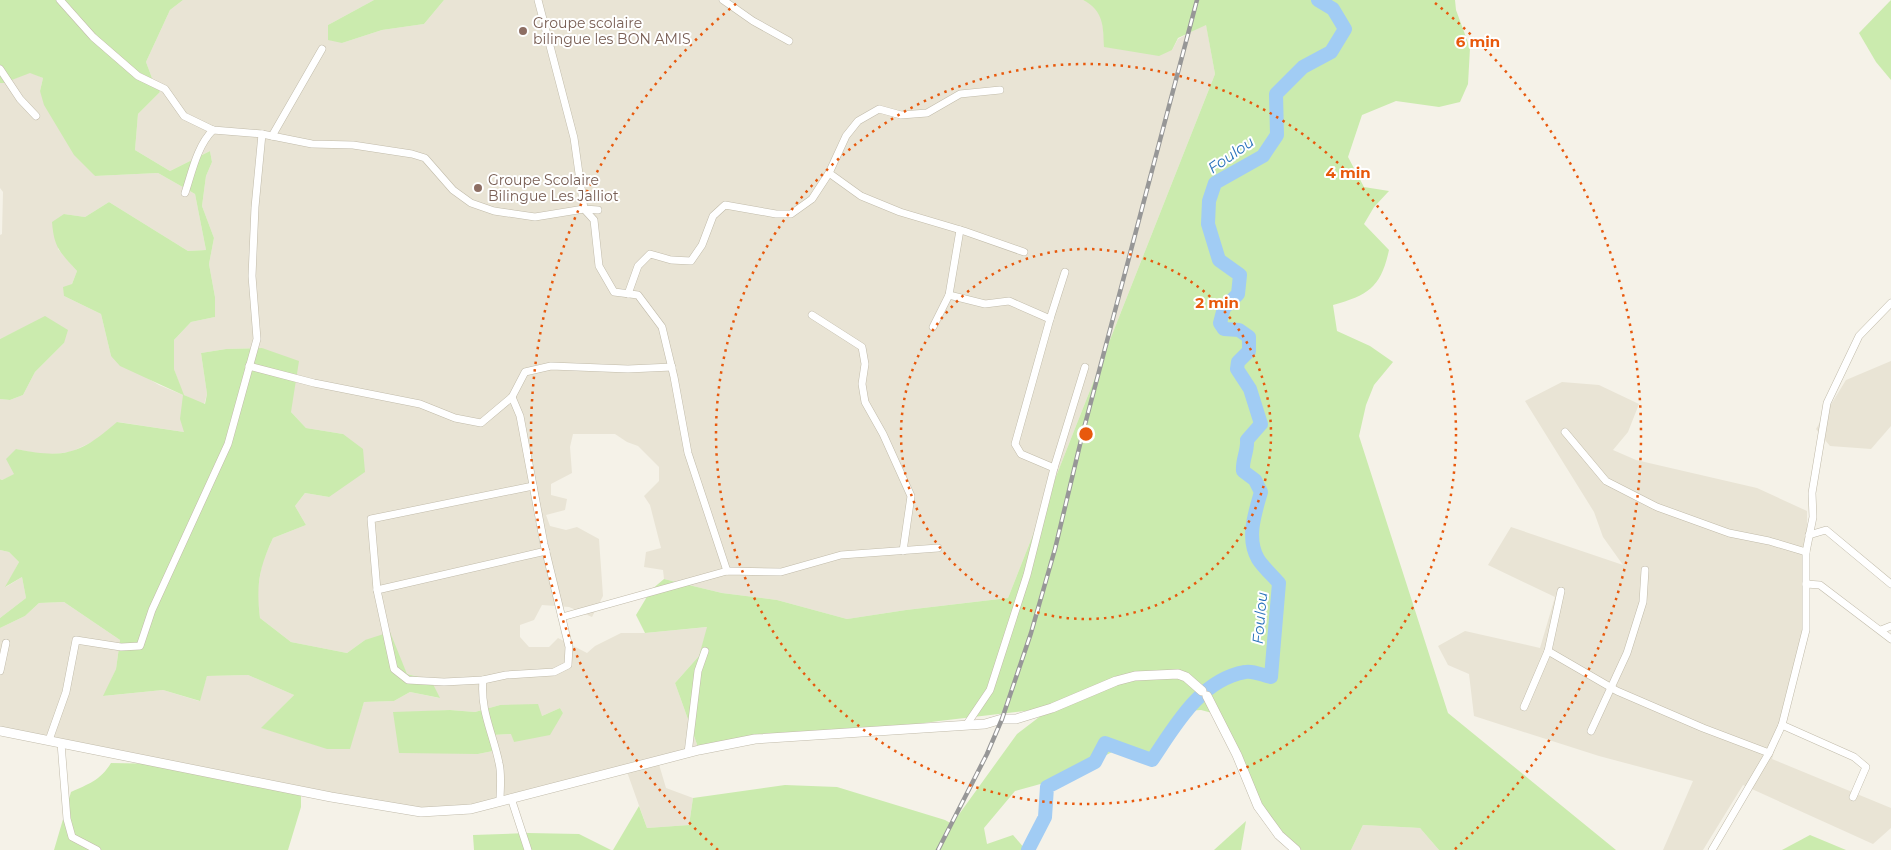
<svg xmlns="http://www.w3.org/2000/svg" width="1891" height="850" viewBox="0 0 1891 850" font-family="Montserrat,sans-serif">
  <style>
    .residential { fill: #e9e4d5; fill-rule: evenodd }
    .green { fill: #cbebae }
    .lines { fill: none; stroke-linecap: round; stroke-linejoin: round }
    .river { stroke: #a1ccf4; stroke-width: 14 }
    .minor-casing { stroke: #c1bbaa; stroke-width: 8 }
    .tertiary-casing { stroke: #c1bbaa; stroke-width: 10 }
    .minor { stroke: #fff; stroke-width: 7 }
    .tertiary { stroke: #fff; stroke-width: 9 }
    .rail-casing { stroke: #979797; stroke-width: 4.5 }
    .rail { stroke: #fff; stroke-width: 2.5; stroke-dasharray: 8; stroke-linecap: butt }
    .ring { fill: none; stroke: #e8590c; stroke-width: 2.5; stroke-dasharray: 2.5 5 }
    .education-dot { fill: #8d6e63; stroke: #fff; stroke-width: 2 }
    .labels { text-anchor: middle; stroke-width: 4; stroke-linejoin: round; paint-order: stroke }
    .education-label { font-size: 14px; fill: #785e54; stroke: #fff; text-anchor: start }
    .water-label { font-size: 15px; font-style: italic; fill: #2972bb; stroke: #fff }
    .centre { fill: #e8590c; stroke: #fff; stroke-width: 2.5 }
    .ring-label { font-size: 15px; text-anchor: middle; font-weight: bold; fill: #e8590c; stroke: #fff; stroke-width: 4; stroke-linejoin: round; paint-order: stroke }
  </style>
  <rect width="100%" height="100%" fill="#f5f2e8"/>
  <g class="residential">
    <path d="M183,0H374L328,25L342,43L382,30L424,24L444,0H1083L1094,5L1102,19L1105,47L1172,50L1178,39L1206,24L1215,74L1008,598L906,610L847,619L777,600L722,593L664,579L663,570L644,567L646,552L661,548L650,505L644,496L659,481V467L638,446L627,442L615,434H573L570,447L572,473L551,484V495L567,499L565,510L546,515L550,526L566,530L577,527L599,539L603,596L592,617L569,607L542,605L534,620L520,625V637L529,647H549L558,638L587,653L595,646L621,633H645L708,627L699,656L675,683L699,750L658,761L666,788L693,798L689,825L647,828L626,769L471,809L421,812L0,731V628L25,616L39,603L64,602L120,640L116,669L104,696L163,690L199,701L207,676L248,675L294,695L262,728L349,749L364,702L394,701L410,692L439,698L431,680L407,674L400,659L365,640L347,653L291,642L260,618L257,594L262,563L273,538L306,525L295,506L305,493L329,497L343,434L306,428L291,412L262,348L226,349L201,353L207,394L204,405L184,395V432L118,422L96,440L71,452L44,455L16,449L15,474L2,480L0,479V399L10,400L23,395L35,372L64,343L45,317L0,339V235L2,234L3,192L0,188V83H4L30,72L43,78L40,91L95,176L158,173L195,194L206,250L188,251L109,202L85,217L64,214L58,249L77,271L72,284L64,296L101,314L111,356L159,385L183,395L174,369V340L191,322L215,317V297L209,264L214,238L202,206L206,176L212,162L210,151L170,171L135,150L138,114L160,92L152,78L146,62L170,10ZM500,705L542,716L560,708L563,713L514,742L512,734L492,735L493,751L478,754L393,713L450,710L475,712Z"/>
    <polygon points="1891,361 1891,426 1871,449 1830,446 1816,429 1846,380"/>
    <polygon points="1562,382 1599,385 1639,404 1628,432 1613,450 1636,460 1757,488 1807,511 1807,642 1772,759 1891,808 1891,828 1873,844 1743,785 1703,850 1663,850 1693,781 1599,756 1474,716 1469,674 1448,665 1438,646 1465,631 1540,648 1555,597 1488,565 1511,527 1623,565 1603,537 1594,512 1525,401"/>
    <polygon points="0,550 9,552 19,562 6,587 22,577 26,598 0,618"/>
    <polygon points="1363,825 1420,828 1439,850 1351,850"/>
  </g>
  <g class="green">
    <path d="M0,0H183L170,10L146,62L152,78L160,92L138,114L135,150L170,171L210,151L212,162L206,176L202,206L214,238L209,264L215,297V317L191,322L174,340V369L184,395L205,404L207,394L201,353L226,349L262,348L299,361L291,412L306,428L343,434L363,449L365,472L329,497L305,493L295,506L306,525L273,538C259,568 256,585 260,618L291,642L347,653L365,640L390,632L407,674L431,680L440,698L410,692L394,701L364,702L350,749H327L261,728L294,695L248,675L207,676L200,701L163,690L103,696L116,669L120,640L64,602L39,603L25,616L0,628V618L26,598L22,577L5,587L19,562L9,552L0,550V479L2,480L14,474L6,459L16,449C65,459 80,454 117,422L184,432L180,419L183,395L120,366L111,356L101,314L64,296L63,287L72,284L77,271C60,252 54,248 52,222L64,214L85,217L109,202L188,251L206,250L195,194L158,173L95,176L74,155L44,105L40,91L43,78L30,73L4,83H0Z"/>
    <polygon points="374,0 444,0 424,24 382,30 342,43 328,40 328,25"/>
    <path d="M1083,0H1455L1456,10L1470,48L1468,84L1460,102L1439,107L1396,101L1362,115L1348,157L1364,187L1389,191L1374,207L1364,224L1389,250C1381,287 1369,295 1333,305L1337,331L1370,346L1393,362L1374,385L1366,405L1359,436L1448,713L1616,850H1439L1420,828L1363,825L1351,850H1296L1258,806L1216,714L1201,710L1186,711L1152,760L1135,758L1112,752L1047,787L1044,783L1015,791L984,828L987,844L1013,835L1026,850H613L639,806L647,828L689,825L693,798L785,785L837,787L945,820L952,824L1017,734L1051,708L939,721L924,723L911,728L856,730L699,750L675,683L699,656L707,627L645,633L636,615L651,590L664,579L722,593L777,600L847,619L906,610L1008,598L1215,74L1206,25L1178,38L1172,50L1159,56L1104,47C1103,26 1104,11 1083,0Z"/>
    <polygon points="1891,0 1891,80 1876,62 1859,33"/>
    <polygon points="45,316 68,330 64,343 35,372 23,395 10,400 0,399 0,339"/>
    <polygon points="538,704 542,716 560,708 563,713 550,735 514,742 511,734 492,735 493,751 478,754 399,753 393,712 450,710 475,712 500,705"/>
    <path d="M111,763L165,764L301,791V807L288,850H54L71,792C88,784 100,781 111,763Z"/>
    <polygon points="1246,821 1241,850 1214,850"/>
    <polygon points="528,833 579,834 611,850 474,850 473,835"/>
    <polygon points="1810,835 1846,850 1782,850"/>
  </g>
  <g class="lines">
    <path class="river" d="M1028,850L1045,817L1047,787L1095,762L1105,743L1152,760C1175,726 1200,680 1245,672C1253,670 1264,676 1271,677L1279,583C1272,575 1263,567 1258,559C1246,538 1255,513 1261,492L1255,480L1243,471C1242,459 1248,451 1247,440L1261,424L1250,389L1237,369L1238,362L1249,351V337L1239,330L1224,329L1220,323L1224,308L1238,294L1240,275L1219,260L1208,224L1209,201L1215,183L1263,156L1277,135L1276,94L1303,67L1331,52L1345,29L1333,9L1318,0"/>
    <g class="minor-casing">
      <g id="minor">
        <polyline points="60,0 93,37 138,76 165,89 184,116 213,130 262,134 312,144 353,145 412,154 425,158 453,190 471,203 494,211 535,217 584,209 598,210"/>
        <polyline points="538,0 574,138 584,209 594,220 599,266 614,292 638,295 662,327 674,377 688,453 727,571"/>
        <polyline points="723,0 753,21 789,41"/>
        <polyline points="0,69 20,99 36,116"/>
        <polyline points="272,136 322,49"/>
        <polyline points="829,173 861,196 900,212 964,231 1024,252"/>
        <path d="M185,193C192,172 197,146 213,130"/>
        <polyline points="628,294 638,266 650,254 671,260 691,261 702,245 713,216 725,205 776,214 791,214 812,199 829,173 846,136 858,121 879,109 901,115 927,113 960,94 1000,90"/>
        <polyline points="949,295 985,304 1009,301 1050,319"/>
        <polyline points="812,315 862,347 865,364 862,384 865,402 883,434 911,496 903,551"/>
        <polyline points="933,327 949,295 960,230"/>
        <polyline points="249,366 314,383 420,404 455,418 481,423 512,397 525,372 551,366 628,369 672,367"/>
        <polyline points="1565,432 1606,481 1657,507 1729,533 1769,541 1806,552"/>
        <polyline points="1054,468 1021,454 1015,444 1050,319 1065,272"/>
        <polyline points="1809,535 1826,530 1891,584"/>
        <polyline points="1806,584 1820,585 1891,639"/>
        <polyline points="377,590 546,551"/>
        <polyline points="562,617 727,571 781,572 841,555 938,548"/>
        <polyline points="1881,630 1891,626"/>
        <polyline points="1548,651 1617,691 1703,728 1769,753"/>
        <polyline points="0,671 6,643"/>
        <polyline points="483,680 444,682 408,680 394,669 377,590 371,519 533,486"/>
        <polyline points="1524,707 1548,651 1561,591"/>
        <polyline points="967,724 990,690 1027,575 1054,468 1085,367"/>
        <polyline points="1782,725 1854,757 1866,767 1853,797"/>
        <polyline points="1591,731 1627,653 1643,602 1645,570"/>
        <polyline points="49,740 66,692 76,640 121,647 140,646 152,610 228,444 257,339 252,276 255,207 262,134"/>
        <polyline points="61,743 67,819 72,837 97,850"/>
        <polyline points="688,753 698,671 705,651"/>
        <polyline points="511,798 528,850"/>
        <path d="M500,801C500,789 502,775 499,763C493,733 480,711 483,680L506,675L554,672L568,665L569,647L544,544L520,416L512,397"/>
        <polyline points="1712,850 1769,753 1782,725 1806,630 1806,552 1813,517 1812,493 1827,403 1859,336 1891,303"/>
      </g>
    </g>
    <g class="tertiary-casing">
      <g id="tertiary">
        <polyline points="1207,696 1237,755 1258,806 1279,835 1296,850"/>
        <polyline points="0,731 331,797 421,812 471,809 699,750 755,739 985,724 1002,719 1016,719 1052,708 1116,681 1135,676 1178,674 1186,677 1202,691"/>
      </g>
    </g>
    <use href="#minor" class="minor"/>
    <use href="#tertiary" class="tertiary"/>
    <g class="rail-casing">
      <polyline id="rail" points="938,850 987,754 1002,719 1031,633 1055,549 1083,432 1197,0"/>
    </g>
    <use href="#rail" class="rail"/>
  </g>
  <g class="ring">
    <circle cx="1086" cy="434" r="185"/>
    <circle cx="1086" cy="434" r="370"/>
    <path d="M718 850A555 555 0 0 1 737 3M1435 3A555 555 0 0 1 1454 850"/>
  </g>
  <g class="education-dot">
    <circle cx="523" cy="31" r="5"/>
    <circle cx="478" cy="188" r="5"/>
  </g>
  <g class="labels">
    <g class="education-label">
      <text x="533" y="28">Groupe scolaire<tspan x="533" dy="16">bilingue les BON AMIS</tspan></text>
      <text x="488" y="185">Groupe Scolaire<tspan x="488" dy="16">Bilingue Les Jalliot</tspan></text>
    </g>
    <g class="water-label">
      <text transform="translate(1231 155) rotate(-35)" y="5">Foulou</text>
      <text transform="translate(1260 618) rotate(-85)" y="5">Foulou</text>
    </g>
  </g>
  <circle cx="1086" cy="434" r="8" class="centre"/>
  <g class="ring-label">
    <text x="1478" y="47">6 min</text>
    <text x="1348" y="178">4 min</text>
    <text x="1217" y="308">2 min</text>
  </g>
</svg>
